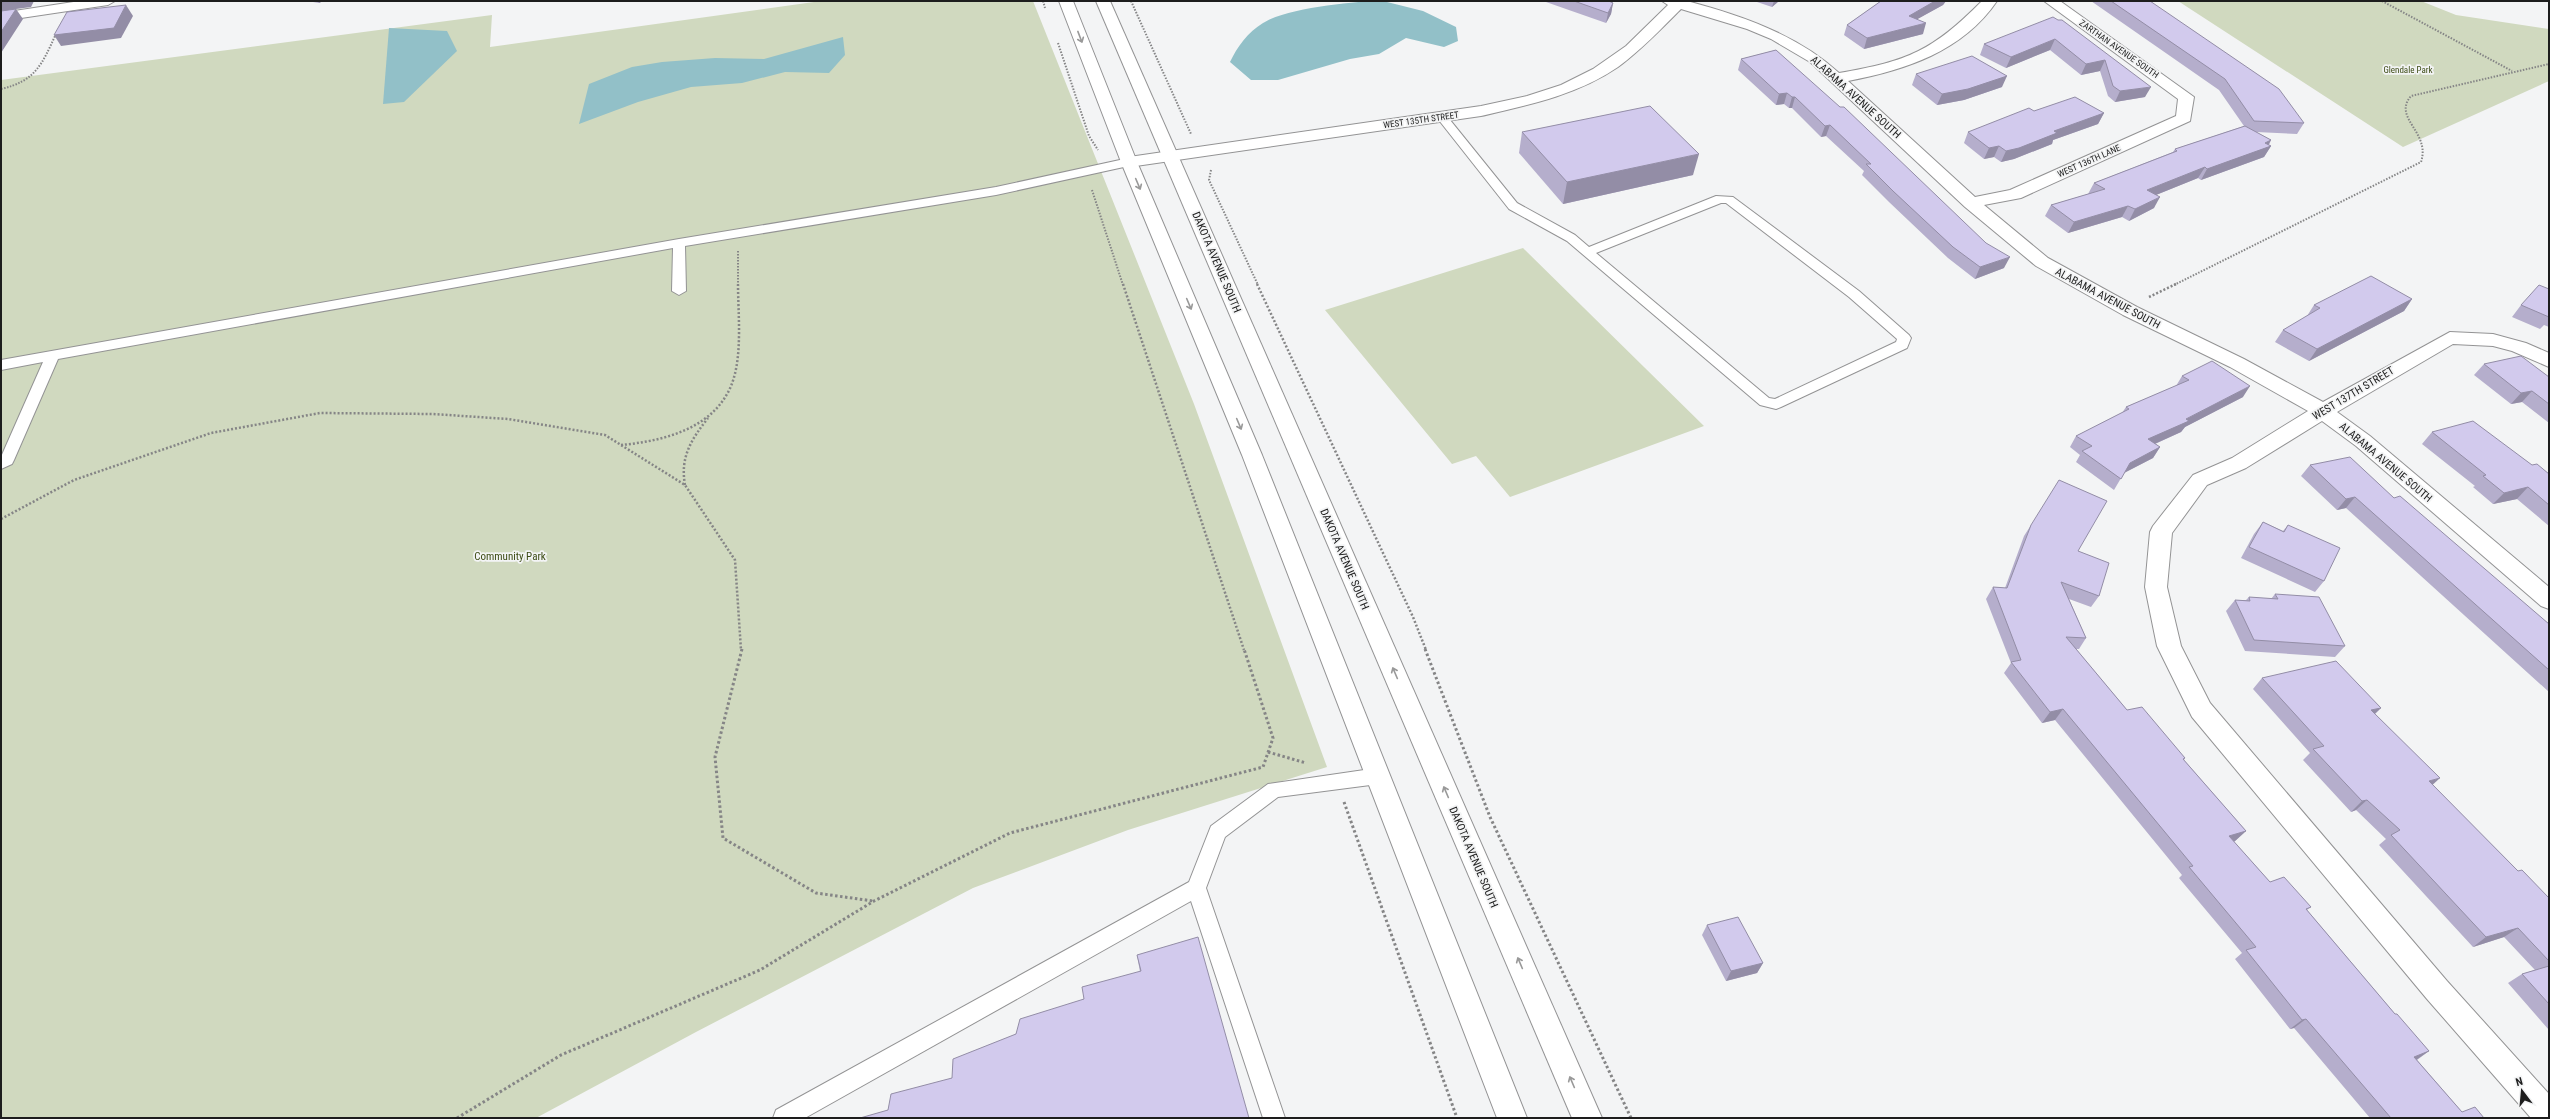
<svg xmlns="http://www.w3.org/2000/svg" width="2550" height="1119" viewBox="0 0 2550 1119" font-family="'Roboto Condensed',sans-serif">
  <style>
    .green { fill: #d0d9bf }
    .water { fill: #92c0c8 }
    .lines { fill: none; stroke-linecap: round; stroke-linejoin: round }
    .service-casing { stroke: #939394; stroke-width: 2 }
    .minor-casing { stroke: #939394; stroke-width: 2 }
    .secondary-casing { stroke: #939394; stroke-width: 2 }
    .path-far2 { stroke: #858586; stroke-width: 2; stroke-dasharray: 1.5 1.5; stroke-linecap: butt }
    .path-far1 { stroke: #858586; stroke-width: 2.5; stroke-dasharray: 2 2; stroke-linecap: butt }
    .path { stroke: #858586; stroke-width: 3; stroke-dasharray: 2.5 2.5; stroke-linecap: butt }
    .service { fill: #fff; fill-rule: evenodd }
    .minor { fill: #fff; fill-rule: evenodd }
    .secondary { fill: #fff; fill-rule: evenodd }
    .wall { fill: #b5aecc }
    .shaded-wall { fill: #938da6 }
    .building { fill: #d2caed; stroke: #938da6 }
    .oneway { stroke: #999 }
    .labels { text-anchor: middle; stroke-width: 3.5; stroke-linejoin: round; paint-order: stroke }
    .far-street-label { font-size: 9px; fill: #1d1d1d; stroke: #f3f4f5 }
    .far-park-label { font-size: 9px; fill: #3b4a13; stroke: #f3f4f5 }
    .street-label { font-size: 11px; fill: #1d1d1d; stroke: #f3f4f5 }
    .park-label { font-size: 11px; fill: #3b4a13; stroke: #f3f4f5 }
  </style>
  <rect width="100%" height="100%" fill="#f3f4f5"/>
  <g class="green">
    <polygon points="821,1 1033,1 1194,404 1327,767 1128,830 973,888 696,1032 536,1118 1,1118 1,80 492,15 490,47"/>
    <polygon points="2178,1 2421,1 2456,15 2549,29 2549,81 2403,147"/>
    <polygon points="1523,248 1704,426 1510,497 1476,456 1452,464 1325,310"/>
  </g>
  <g class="water">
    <path d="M1383,1L1423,11L1456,27L1458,41L1444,47L1406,38L1379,54L1350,59L1278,80H1251L1230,62C1237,47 1248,32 1263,23C1286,8 1355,1 1383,1Z"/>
    <polygon points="389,28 447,31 457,51 404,102 383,104"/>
    <polygon points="843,37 845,55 829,73 785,72 742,83 691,87 638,102 579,124 589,84 632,67 662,62 715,58 764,59"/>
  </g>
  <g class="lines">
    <g class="service-casing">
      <g id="service">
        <path d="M1442,114L1446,115L1517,203L1575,235L1589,247L1716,196L1733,197L1859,291L1909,335L1911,338L1907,348L1781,407L1776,409L1760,405L1567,241L1509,209L1438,119V115ZM1721,203H1726L1849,297L1897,339L1896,342L1775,399L1769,398L1596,253Z"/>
        <polygon points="1129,158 1135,162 1133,165 996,195 685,246 686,291 679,295 672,291 673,248 58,359 14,460 12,464 1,469 1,457 43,362 1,370 1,360 679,239 996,187"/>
        <polygon points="1378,768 1384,771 1387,776 1384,781 1378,784 1278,797 1225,837 1206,888 1285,1118 1263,1118 1191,901 805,1118 773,1118 776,1110 1189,882 1211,826 1268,784"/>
      </g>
    </g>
    <g class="minor-casing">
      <g id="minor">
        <polygon points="80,1 115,1 108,5 1,21 1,13"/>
        <path d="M1662,1C1669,1 1680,0 1687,1C1739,15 1797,34 1839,73C1909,61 1932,51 1982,1H1997C1962,52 1905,70 1848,81L1975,197L2010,190L2176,116L2178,99L2044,1H2060L2194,97L2190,121L2021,198L1984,205L2048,258L2137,307L2244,359L2323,402L2450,332L2493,334L2526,343L2549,353V367L2512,351L2493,346L2453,344L2337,412L2370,436L2549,587V609L2541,606L2356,446L2322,421L2246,468L2207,485L2172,533L2167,587L2181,646L2210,703L2447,981L2549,1094V1118H2531L2427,999L2192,717L2157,646L2145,587L2150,532L2153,526L2193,475L2232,458L2308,411L2230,367L2123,315L2036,266L1965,207L1810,62L1771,39L1747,29L1681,9C1661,29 1641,50 1618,67C1577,95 1529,105 1481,116L1129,167L1121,162L1129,157L1481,106L1527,96L1561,85L1593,69L1626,46L1668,5Z"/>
      </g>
    </g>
    <g class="secondary-casing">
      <g id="secondary">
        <polygon points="1059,1 1073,1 1137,162 1262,455 1527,1118 1497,1118 1242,455 1121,162"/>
        <polygon points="1096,1 1110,1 1602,1118 1572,1118"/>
      </g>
    </g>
    <g class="path-far2">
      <polyline points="1043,1 1045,8"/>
      <polyline points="1131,1 1191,134"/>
      <polyline points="2382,1 2512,71"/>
      <polyline points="1058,43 1089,136 1098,150"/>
      <path d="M1,89C36,81 42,64 56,34"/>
      <polyline points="1211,170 1209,180 1258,285"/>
      <polyline points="1092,190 1123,285"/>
      <polyline points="738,251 738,285"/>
      <path d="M2174,285L2421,162C2431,132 2392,118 2411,96L2549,64"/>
    </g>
    <g class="path-far1">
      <polyline points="1123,284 1244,650"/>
      <polyline points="1257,284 1413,617 1426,650"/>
      <polyline points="2149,297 2176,284"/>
      <path d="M621,445C663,441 713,429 731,386C743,357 738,315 738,284"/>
      <path d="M685,485C680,457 691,440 708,418"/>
      <polyline points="1,519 74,480 211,433 320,413 433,414 508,419 605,435 685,485 735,560 741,650"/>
    </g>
    <g class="path">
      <polyline points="742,649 715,757 723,838 816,893 873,901"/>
      <polyline points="1425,649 1490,817 1631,1118"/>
      <polyline points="1268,752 1306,763"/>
      <polyline points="1344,802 1457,1118"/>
      <polyline points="457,1118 561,1055 760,970 874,901 1010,833 1263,767 1273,738 1244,649"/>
    </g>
    <use href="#service" class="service"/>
    <use href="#minor" class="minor"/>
    <use href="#secondary" class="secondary"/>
  </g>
  <g class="wall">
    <polygon points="307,1 323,1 319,3"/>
    <polygon points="1544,1 1609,1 1613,3 1611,14 1606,23 1546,2"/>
    <polygon points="1754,1 1779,1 1772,7"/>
    <polygon points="1881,1 1946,1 1943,5 1917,19 1923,34 1864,49 1844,35 1847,25"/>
    <polygon points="2091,1 2150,1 2304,123 2297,134 2256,132 2271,140 2269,145 2271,146 2264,157 2201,180 2198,178 2156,195 2154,208 2129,221 2122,217 2068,233 2045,216 2051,205 2088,194 2094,183 2173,152 2175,149 2244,126 2219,90"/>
    <polygon points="2058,20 2062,20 2145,97 2115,102 2108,96 2100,71 2081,75 2050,50 2006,68 1980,55 1984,44"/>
    <polygon points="1776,50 2004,268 1975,279 1948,258 1889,202 1862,175 1864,171 1826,136 1821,137 1792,108 1789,108 1784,104 1776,105 1738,70 1741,59"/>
    <polygon points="1916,74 2002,87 1964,100 1937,105 1912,85"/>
    <polygon points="2034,111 2104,113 2098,124 2053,140 2052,144 2014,159 2001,162 1994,157 1984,159 1964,143 1968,132"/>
    <polygon points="1522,132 1693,175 1563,204 1519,153"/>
    <polygon points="2549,289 2549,327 2544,325 2540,329 2512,317 2521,305"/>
    <polygon points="2412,299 2404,311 2309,361 2275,342 2283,330 2307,316 2314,305"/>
    <polygon points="2484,364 2549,377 2549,423 2522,402 2511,404 2474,375"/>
    <polygon points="2182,376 2243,397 2185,427 2181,432 2155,444 2160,447 2153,458 2124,473 2114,490 2076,462 2080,455 2070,447 2076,436 2122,413 2126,407 2176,386"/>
    <polygon points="2432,432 2532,465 2549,474 2549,526 2517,499 2493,504 2473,487 2475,486 2422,444"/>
    <polygon points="2310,465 2394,498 2549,624 2549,692 2346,508 2337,510 2301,476"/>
    <polygon points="2263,522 2283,531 2288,525 2324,581 2315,592 2241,558 2254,534"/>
    <polygon points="2031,525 2078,551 2099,596 2091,607 2069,599 2086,638 2079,649 2076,649 2127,710 2185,758 2184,760 2246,831 2234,842 2270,882 2311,907 2307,910 2395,1014 2429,1051 2417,1060 2462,1112 2484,1118 2370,1118 2294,1028 2290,1029 2235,959 2242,953 2179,878 2182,875 2055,720 2042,723 2004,673 2011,663 1986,599 1993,587 2005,588 2024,536"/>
    <polygon points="2275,594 2345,646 2335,657 2245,651 2226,611 2235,600 2246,600 2249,597 2271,599"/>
    <polygon points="2262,678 2381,708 2375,714 2432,785 2518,871 2549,898 2549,1030 2508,983 2522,974 2535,970 2504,937 2473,947 2379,845 2386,839 2356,810 2351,812 2303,760 2310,753 2253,689"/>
    <polygon points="1707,925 1763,963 1757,973 1726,981 1702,935"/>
    <polygon points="1137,955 1249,1118 888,1110 952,1078 1016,1034 1084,999 1140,972"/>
  </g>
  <g class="shaded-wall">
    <polygon points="1,1 34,1 31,7 16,9 23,19 1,53"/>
    <polygon points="318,1 323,1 319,3"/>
    <polygon points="1774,1 1779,1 1772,7"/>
    <polygon points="1935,1 1946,1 1943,5 1905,26 1909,16"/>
    <polygon points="1613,3 1611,14 1606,23 1608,13"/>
    <polygon points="126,5 133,16 121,38 61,46 54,35"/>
    <polygon points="1926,23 1923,34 1864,49 1867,38"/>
    <polygon points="2055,39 2050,50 2006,68 2011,57"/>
    <polygon points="2105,60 2100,71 2081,75 2086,64"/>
    <polygon points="2007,76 2002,87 1964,100 1937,105 1942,94"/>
    <polygon points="2151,87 2145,97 2115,102 2120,91"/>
    <polygon points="1787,93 1784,104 1776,105 1779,94"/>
    <polygon points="1792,97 1795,97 1792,108 1789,108"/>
    <polygon points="2104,113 2098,124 2053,140 2052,144 2014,159 2001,162 2006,151 2054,131"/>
    <polygon points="1830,125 1826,136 1821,137 1825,126"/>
    <polygon points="2271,140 2267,147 2271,146 2264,157 2201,180 2207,169 2265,143"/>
    <polygon points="1999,146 1994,157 1984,159 1989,148"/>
    <polygon points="1699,154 1693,175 1563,204 1567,182"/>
    <polygon points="2205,167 2198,178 2141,201 2147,190"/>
    <polygon points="2160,197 2154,208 2129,221 2135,209"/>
    <polygon points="2128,206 2122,217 2068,233 2074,222"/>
    <polygon points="2010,257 2004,268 1975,279 1980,267"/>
    <polygon points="2412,299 2404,311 2309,361 2317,349"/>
    <polygon points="2250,386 2243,397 2185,427 2181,432 2141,450 2148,439"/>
    <polygon points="2532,391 2522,402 2511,404 2521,393"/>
    <polygon points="2160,447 2153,458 2122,474 2130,463"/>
    <polygon points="2528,487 2517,499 2493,504 2504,493"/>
    <polygon points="2355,497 2346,508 2337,510 2346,499"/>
    <polygon points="2381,708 2370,718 2371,710"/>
    <polygon points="2063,709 2055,720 2042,723 2050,712"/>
    <polygon points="2440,778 2428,789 2429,781"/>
    <polygon points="2367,800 2356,810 2351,812 2362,801"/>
    <polygon points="2246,831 2235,841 2219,846 2229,836"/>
    <polygon points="2518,928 2504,937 2473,947 2486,937"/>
    <polygon points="1763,963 1757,973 1726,981 1731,971"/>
    <polygon points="2306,1019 2294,1028 2290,1029 2302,1020"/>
    <polygon points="2429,1051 2416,1060 2414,1057"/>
  </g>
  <g class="building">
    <polygon points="1574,1 1609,1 1613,3 1608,13"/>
    <polygon points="1881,1 1935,1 1909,16 1926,23 1867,38 1847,25"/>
    <polygon points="2111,1 2150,1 2279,89 2304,123 2254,121 2225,79"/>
    <polygon points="126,5 114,28 54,35 67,12"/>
    <polygon points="16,9 1,32 1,11"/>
    <polygon points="2053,17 2058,20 2062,20 2151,87 2120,91 2113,86 2105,60 2086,64 2055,39 2011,57 1984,44"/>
    <polygon points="1776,50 1840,107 1844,107 1986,243 2010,257 1980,267 1953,247 1893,191 1866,164 1871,164 1830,125 1825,126 1795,97 1792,97 1787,93 1779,94 1741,59"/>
    <polygon points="1972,56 2007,76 1968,89 1942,94 1916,74"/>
    <polygon points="2075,97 2104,113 2054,131 2057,133 2019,148 2006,151 1999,146 1989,148 1968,132 2029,108 2034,111"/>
    <polygon points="1650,106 1699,154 1567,182 1522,132"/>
    <polygon points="2245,126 2271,140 2265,143 2271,146 2207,169 2205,167 2147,190 2160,197 2135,209 2128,206 2074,222 2051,205 2105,189 2094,183 2177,151 2175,149"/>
    <polygon points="2371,276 2412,299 2317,349 2283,330 2320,308 2314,305"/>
    <polygon points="2539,285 2549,289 2549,317 2521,305"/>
    <polygon points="2521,356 2549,377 2549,404 2532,391 2521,393 2484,364"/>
    <polygon points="2212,361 2250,386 2186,419 2189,421 2148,439 2160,447 2130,463 2121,479 2082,451 2092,446 2076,436 2129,409 2126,407 2189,380 2182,376"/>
    <polygon points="2473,421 2532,465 2537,464 2549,474 2549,505 2528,487 2504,493 2483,476 2486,475 2432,432"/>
    <polygon points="2350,457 2394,498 2400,496 2549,624 2549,670 2355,497 2346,499 2310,465"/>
    <polygon points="2059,480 2107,501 2078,551 2109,563 2099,596 2061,582 2086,638 2066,637 2127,710 2142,707 2185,758 2183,759 2246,831 2229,836 2270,882 2284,877 2311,907 2306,909 2395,1014 2397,1014 2429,1051 2414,1057 2462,1112 2475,1107 2484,1118 2391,1118 2306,1019 2302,1020 2246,950 2256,947 2189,867 2193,866 2063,709 2050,712 2011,662 2021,660 1993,587 2007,588 2031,525"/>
    <polygon points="2263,522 2284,532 2288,525 2340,548 2324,581 2249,547"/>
    <polygon points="2275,594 2319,597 2345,646 2254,640 2235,600 2250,601 2249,597 2278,599"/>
    <polygon points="2336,661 2381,708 2371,710 2440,778 2429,781 2518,871 2522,870 2549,898 2549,961 2518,928 2486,937 2391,835 2400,830 2367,800 2362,801 2313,749 2324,746 2262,678"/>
    <polygon points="1738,917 1763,963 1731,971 1707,925"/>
    <polygon points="1198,937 1249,1118 860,1118 888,1110 891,1094 952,1078 953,1059 1016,1034 1020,1019 1084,999 1082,987 1141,971 1137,955"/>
    <polygon points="2549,966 2549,1004 2522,974"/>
  </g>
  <defs><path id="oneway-shaft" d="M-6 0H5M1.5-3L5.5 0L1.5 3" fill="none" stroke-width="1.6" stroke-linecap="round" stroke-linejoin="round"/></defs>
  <g class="oneway">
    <use href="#oneway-shaft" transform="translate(1080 37) rotate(69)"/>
    <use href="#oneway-shaft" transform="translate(1138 184) rotate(67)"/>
    <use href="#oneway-shaft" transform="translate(1189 304) rotate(67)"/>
    <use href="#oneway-shaft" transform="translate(1239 424) rotate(67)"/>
    <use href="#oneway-shaft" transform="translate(1395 673) rotate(-113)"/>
    <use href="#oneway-shaft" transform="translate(1446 792) rotate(-113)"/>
    <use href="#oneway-shaft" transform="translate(1520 963) rotate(-113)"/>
    <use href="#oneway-shaft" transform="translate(1572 1082) rotate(-113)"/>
  </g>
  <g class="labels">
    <g class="far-street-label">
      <text transform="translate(2119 49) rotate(35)" y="3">ZARTHAN AVENUE SOUTH</text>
      <text transform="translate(1421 120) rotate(-8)" y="3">WEST 135TH STREET</text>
      <text transform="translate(2089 161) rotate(-24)" y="3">WEST 136TH LANE</text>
    </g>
    <g class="far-park-label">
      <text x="2408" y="73">Glendale Park</text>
    </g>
    <g class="street-label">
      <text transform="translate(1856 97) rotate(42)" y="4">ALABAMA AVENUE SOUTH</text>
      <text transform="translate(1217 262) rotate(67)" y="4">DAKOTA AVENUE SOUTH</text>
      <text transform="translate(2108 298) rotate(28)" y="4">ALABAMA AVENUE SOUTH</text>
      <text transform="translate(2353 393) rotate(-31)" y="4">WEST 137TH STREET</text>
      <text transform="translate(2386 462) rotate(40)" y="4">ALABAMA AVENUE SOUTH</text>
      <text transform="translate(1345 559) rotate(67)" y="4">DAKOTA AVENUE SOUTH</text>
      <text transform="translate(1474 857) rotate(67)" y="4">DAKOTA AVENUE SOUTH</text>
    </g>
    <g class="park-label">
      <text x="510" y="560">Community Park</text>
    </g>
  </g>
  <rect width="2550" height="1119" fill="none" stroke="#1d1d1d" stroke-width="4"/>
  <g transform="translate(2522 1091) rotate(344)" stroke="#f3f4f5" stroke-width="3" paint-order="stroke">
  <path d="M0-3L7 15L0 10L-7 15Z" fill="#1d1d1d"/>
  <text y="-6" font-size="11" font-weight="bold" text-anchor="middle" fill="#1d1d1d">N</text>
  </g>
</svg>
